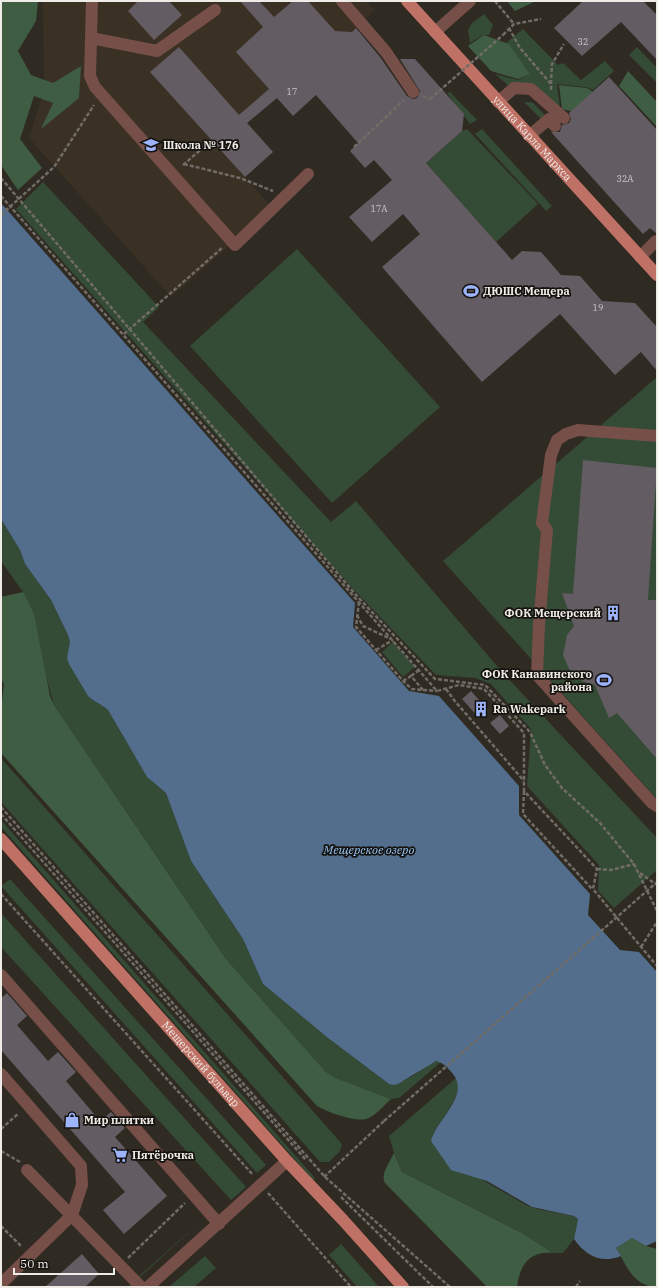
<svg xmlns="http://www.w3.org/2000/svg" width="658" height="1288" viewBox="0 0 658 1288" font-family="'IBM Plex Serif',serif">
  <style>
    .built { fill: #3a3124 }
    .green { fill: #344b36 }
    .forest { fill: #3e5d42 }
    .water { fill: #526e8c }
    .building { fill: #645c63 }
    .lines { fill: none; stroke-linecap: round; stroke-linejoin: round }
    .path { stroke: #716c65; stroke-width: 2.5; stroke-dasharray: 4 2; stroke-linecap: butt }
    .minor { stroke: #754f48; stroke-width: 12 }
    .major { stroke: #be7164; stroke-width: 12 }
    .path-bridge { stroke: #716c65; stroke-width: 2.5; stroke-dasharray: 4 2; stroke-linecap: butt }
    .labels { text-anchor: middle; stroke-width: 3.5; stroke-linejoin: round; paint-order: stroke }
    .number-label { font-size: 9px; fill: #ccc7c5 }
    .street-label { font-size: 11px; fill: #efebe6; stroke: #15130f }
    .poi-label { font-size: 11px; font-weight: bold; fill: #efebe6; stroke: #15130f; text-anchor: start }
    .water-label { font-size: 12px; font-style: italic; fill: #96c5f8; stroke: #15130f }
  </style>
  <rect width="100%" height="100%" fill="#2f2a22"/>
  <polygon class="built" points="43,1 366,1 375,10 352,32 366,47 293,116 276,98 248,123 273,152 245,177 272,208 171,297 29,138 44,90"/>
  <g class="green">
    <polygon points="484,14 493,25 489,35 483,35 470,43 468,30 472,23"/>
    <polygon points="523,29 558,65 563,63 581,80 605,61 614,71 593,90 586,87 557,84 560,108 530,88 510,87 495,74 518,80 530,74 507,42"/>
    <polygon points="637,47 657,68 657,83 629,55"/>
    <polygon points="450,92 477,120 470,124 447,93"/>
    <polygon points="524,102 532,102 548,118 540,118"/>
    <polygon points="467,129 538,204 496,242 426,163 462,131"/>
    <polygon points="482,129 552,206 546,211 475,134"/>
    <polygon points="43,182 159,307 143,322 331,522 356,501 503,673 657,838 657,870 614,908 598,891 599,865 527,786 531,729 491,684 475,678 436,675 354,590 16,209"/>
    <polygon points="297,249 440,407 332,503 190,346"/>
    <polygon points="657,377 657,799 443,561"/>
    <path d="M1,519L20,550L25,564L51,600L68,635L92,700L104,705L108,710L147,777L166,793L191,861L243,939L263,984L328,1038L389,1084C396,1082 405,1081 411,1077C421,1072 429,1058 441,1062L399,1098L391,1099L336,1078L326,1072L226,959L54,705L23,592L1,561Z"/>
    <polygon points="393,642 415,667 403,677 382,652"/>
    <polygon points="1,758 342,1144 340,1151 329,1162 320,1162 1,802"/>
    <polygon points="1,820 315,1178 313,1180 1,827"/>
    <polygon points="10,879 266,1165 257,1173 1,886"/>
    <polygon points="1,913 246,1187 231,1200 1,947"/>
    <path d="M456,1078C466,1096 436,1122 431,1141L481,1179L526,1205L537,1209L574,1216L578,1219L574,1239L563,1253H553L522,1233L402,1172L394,1153L389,1136Z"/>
    <polygon points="210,1213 129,1287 127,1287"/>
    <polygon points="341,1244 379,1287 357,1287 329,1255"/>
    <polygon points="205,1256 216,1268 194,1287 169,1287"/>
  </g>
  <g class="forest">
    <polygon points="1,1 38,1 36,21 18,51 31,75 53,83 81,66 79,98 41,129 53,103 34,96 20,139 42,168 18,190 1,165"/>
    <polygon points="507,1 536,1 515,11"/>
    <polygon points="484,35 509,44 530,74 518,79 491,71 468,46"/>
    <polygon points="628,71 657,102 657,127 619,86"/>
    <polygon points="559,85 587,88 606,100 588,115 562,109"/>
    <path d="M23,592L34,614L50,696L54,705L226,959L326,1072L336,1078L391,1099C384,1105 376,1116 366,1119C356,1122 325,1112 316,1105L1,753V709L4,685L1,677V597Z"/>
    <path d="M394,1153L402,1172L406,1174L522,1233L553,1253C529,1251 520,1265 517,1287H487L385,1183C380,1174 390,1162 394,1153Z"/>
    <path d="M632,1238L646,1246L657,1249V1287C633,1287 626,1264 616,1248Z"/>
  </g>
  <path class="water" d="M1,203L355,603L353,627L409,691L439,696L519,786V815L590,894L588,915L620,950L639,952L657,972V1241L646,1246L632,1238L616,1248L621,1256C601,1264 586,1256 574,1239L578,1219L574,1216L532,1207L487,1181L451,1170L431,1141C436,1120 470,1096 453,1074C448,1068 444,1063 436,1061L398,1084L394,1085L389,1084L328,1038L263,984L243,939L191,861L166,793L147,777L108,710C102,704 94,702 88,696L69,664L67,658L70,642L68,635L51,600L25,564L20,550L1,519Z"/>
  <g class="building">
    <polygon points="138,1 169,1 182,15 154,40 128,11"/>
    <polygon points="240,1 259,1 274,17 293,1 308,1 335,31 352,32 356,28 380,57 407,96 413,99 417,98 420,91 400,59 415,59 464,114 462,131 426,163 512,260 522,251 541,252 561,275 580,276 602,301 635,303 657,327 657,371 641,352 615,375 560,314 482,382 382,267 420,234 403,214 372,242 349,217 392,180 374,160 365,168 350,151 358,143 316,95 293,116 277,98 247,123 273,152 245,177 150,72 179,47 239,115 269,89 236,52 263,27"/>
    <polygon points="583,1 643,1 657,15 657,60 621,22 582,56 554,28"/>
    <polygon points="609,77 657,130 657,234 650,228 643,234 551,132 560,132 562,125 569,123 571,119 569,113"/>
    <polygon points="583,460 657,468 648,600 657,600 657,759 617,713 609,718 595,685 582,681 570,671 563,655 567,635 574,626 562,593 573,594"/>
    <polygon points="471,691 488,710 479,718 462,699"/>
    <polygon points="500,715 509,726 500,734 490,723"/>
    <polygon points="7,993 27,1016 17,1025 48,1061 58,1052 76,1072 66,1081 100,1121 111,1112 125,1128 115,1137 167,1196 124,1234 103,1210 125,1192 1,1050 1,998"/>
    <polygon points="82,1254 99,1274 85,1287 45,1287"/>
  </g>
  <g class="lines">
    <g class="path">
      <polyline points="495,1 514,24"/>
      <polyline points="509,28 520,48 551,84 551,90"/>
      <polyline points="503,35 514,24 541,19"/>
      <polyline points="551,84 552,64 564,44"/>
      <polyline points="423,96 430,99"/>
      <polyline points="354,147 404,100"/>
      <polyline points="184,164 240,178 273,191"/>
      <polyline points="183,165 212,140"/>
      <polyline points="1,178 356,595 435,679 485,685 530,732 545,765 562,788 600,823 634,864 657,911"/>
      <polyline points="1,196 437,691 459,685 484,689 524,733 524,791 597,869 593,889 657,966"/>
      <polyline points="1,215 54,167 94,105"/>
      <polyline points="124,334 222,248"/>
      <polyline points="359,602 356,627 403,681 412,689 437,691"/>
      <polyline points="357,615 363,626 391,639"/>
      <polyline points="376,650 393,640"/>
      <polyline points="411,676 419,670"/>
      <polyline points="403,681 411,676 423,690"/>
      <polyline points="446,689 454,700 524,781"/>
      <polyline points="524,791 523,814 592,889"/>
      <polyline points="1,807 325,1177 450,1287"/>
      <polyline points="1,814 306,1160"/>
      <polyline points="597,869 611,870 634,864"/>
      <polyline points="640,873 657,885"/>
      <polyline points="1,894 253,1175"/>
      <polyline points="641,947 657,922"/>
      <polyline points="1,1129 19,1113"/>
      <polyline points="1,1151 20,1162"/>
      <polyline points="324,1177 384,1121"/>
      <polyline points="268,1193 351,1287"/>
      <polyline points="341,1197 433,1287"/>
      <polyline points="1,1226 22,1247"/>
      <polyline points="128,1258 185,1203"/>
      <polyline points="576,1287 580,1281"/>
    </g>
    <g class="minor">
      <polyline points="92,1 90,76 95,87 235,245 308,174"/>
      <polyline points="342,1 386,52 413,92"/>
      <polyline points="435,32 470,1"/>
      <polyline points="91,38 157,51 215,10"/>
      <polyline points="498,102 514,88 531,89 564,118"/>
      <polyline points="529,136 549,119 555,126"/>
      <polyline points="640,257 656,241"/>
      <polyline points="657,436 578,430 566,434 557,440 551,455 542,523 547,530 539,625 537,675 652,803 657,806"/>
      <polyline points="1,975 219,1224"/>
      <polyline points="1,1074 81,1166 82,1185 72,1215 1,1284"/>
      <polyline points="27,1170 141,1287"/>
      <polyline points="148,1287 287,1161"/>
    </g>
    <g class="major">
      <path id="s1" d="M407,1L657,275"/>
      <path id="s2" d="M1,839L287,1161L343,1220L403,1287"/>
    </g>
    <g class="path-bridge">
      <polyline points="430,99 503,35"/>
      <polyline points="384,1121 657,882"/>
    </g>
  </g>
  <defs>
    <g id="school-bare" transform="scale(1.2)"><path d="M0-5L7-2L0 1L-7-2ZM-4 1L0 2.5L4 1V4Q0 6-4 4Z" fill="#9db4fd" stroke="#15130f" stroke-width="2.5" paint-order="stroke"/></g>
    <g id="stadium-bare" transform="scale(1.2)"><path d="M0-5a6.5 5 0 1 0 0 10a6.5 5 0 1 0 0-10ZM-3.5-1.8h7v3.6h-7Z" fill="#9db4fd" stroke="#15130f" stroke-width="2.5" paint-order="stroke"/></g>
    <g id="building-bare" transform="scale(1.2)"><path d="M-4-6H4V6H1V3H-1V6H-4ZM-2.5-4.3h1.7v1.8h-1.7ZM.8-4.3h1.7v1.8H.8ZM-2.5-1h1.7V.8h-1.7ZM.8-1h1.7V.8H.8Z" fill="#9db4fd" stroke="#15130f" stroke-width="2.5" paint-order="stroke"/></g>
    <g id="shop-bare" transform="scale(1.2)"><path d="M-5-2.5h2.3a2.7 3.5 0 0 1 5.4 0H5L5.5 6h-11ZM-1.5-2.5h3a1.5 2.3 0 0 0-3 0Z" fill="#9db4fd" stroke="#15130f" stroke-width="2.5" paint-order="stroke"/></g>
    <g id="supermarket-bare" transform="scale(1.2)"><path d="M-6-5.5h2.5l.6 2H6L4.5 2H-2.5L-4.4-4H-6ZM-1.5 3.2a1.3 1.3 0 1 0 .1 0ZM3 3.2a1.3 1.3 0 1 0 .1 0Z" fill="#9db4fd" stroke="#15130f" stroke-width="2.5" paint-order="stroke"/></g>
  </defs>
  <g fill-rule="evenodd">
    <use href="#school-bare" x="151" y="145"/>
    <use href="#stadium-bare" x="471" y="291"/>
    <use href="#building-bare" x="613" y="613"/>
    <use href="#stadium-bare" x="604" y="680"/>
    <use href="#building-bare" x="481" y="709"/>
    <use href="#shop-bare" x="72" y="1120"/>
    <use href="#supermarket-bare" x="120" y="1155"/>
  </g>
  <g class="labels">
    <g class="number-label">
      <text x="583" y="45">32</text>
      <text x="292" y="95">17</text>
      <text x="625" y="182">32А</text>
      <text x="379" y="212">17А</text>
      <text x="598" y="311">19</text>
    </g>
    <g class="street-label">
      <text dy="4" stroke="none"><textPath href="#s1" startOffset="186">улица Карла Маркса</textPath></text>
      <text dy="4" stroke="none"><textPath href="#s2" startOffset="301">Мещерский бульвар</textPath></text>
    </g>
    <g class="poi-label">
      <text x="163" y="149">Школа № 176</text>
      <text x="483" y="295">ДЮШС Мещера</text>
      <text x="601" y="617" text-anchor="end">ФОК Мещерский</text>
      <text x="592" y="678" text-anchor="end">ФОК Канавинского<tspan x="592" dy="13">района</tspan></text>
      <text x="493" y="713">Ra Wakepark</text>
      <text x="84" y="1124">Мир плитки</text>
      <text x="132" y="1159">Пятёрочка</text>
    </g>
    <g class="water-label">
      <text x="369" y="854">Мещерское озеро</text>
    </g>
  </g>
  <rect width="658" height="1288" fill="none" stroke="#efebe6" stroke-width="4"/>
  <path d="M14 1268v6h100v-6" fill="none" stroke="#efebe6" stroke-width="2"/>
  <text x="20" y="1268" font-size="12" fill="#efebe6" stroke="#15130f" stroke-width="3" paint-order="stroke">50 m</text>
</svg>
